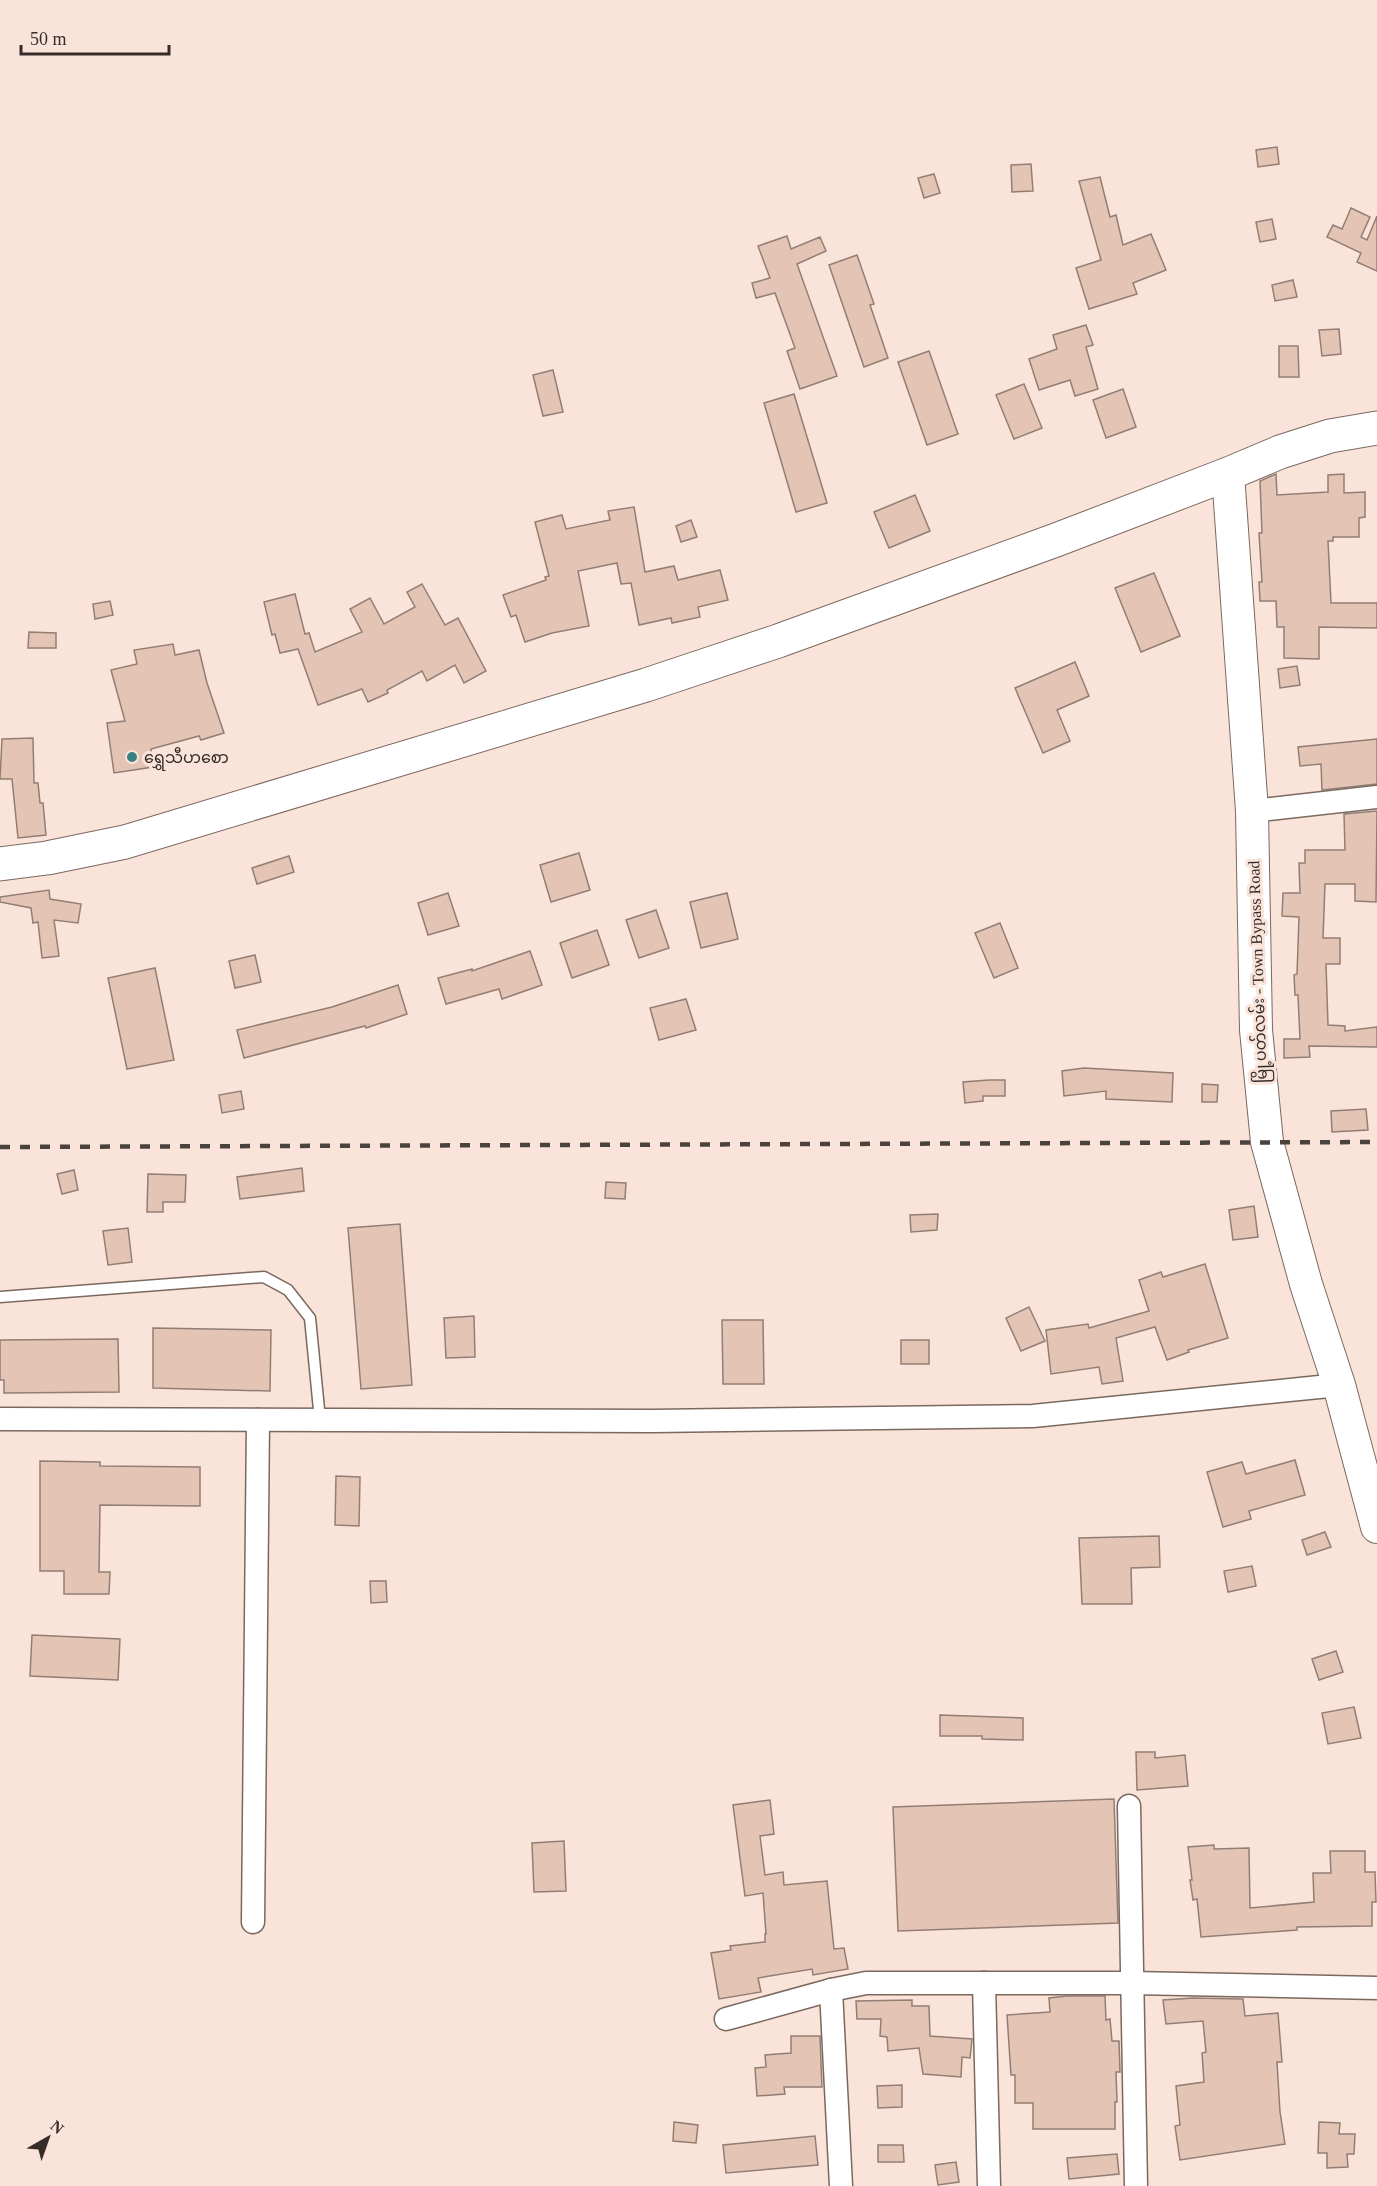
<svg xmlns="http://www.w3.org/2000/svg" width="1377" height="2186" viewBox="0 0 1377 2186" font-family="'Times New Roman','Noto Sans Myanmar',serif">
  <style>
    .building { fill: #e4c4b4; stroke: #927e75; stroke-width: 1.5 }
    .lines { fill: none; stroke-linecap: round; stroke-linejoin: round }
    .lane-casing { stroke: #7b685f; stroke-width: 13 }
    .street-casing { stroke: #7b685f; stroke-width: 25 }
    .secondary-casing { stroke: #7b685f; stroke-width: 34 }
    .highway-casing { stroke: #7b685f; stroke-width: 35 }
    .lane { stroke: #fff; stroke-width: 10 }
    .street { stroke: #fff; stroke-width: 22 }
    .secondary { stroke: #fff; stroke-width: 32 }
    .highway { stroke: #fff; stroke-width: 33 }
    .rail { stroke: #4b413d; stroke-width: 4.5; stroke-dasharray: 10 10; stroke-linecap: butt }
    .poi-dot { fill: #388082; stroke: #fae4d9; stroke-width: 2 }
    .labels { text-anchor: middle; stroke-width: 6; stroke-linejoin: round; paint-order: stroke }
    .poi-label { font-size: 16px; fill: #362d2a; stroke: #fae4d9; text-anchor: start }
    .street-label { font-size: 16px; fill: #362d2a; stroke: #fae4d9 }
  </style>
  <rect width="100%" height="100%" fill="#fae4d9"/>
  <g class="building">
    <polygon points="1277,147 1279,164 1258,167 1256,150"/>
    <polygon points="1031,164 1033,191 1012,192 1011,165"/>
    <polygon points="934,174 940,193 924,198 918,178"/>
    <polygon points="1100,177 1110,217 1116,215 1123,245 1151,234 1166,270 1133,283 1137,294 1089,309 1076,268 1101,260 1079,181"/>
    <polygon points="1351,208 1370,217 1361,237 1367,240 1377,216 1377,271 1357,262 1361,253 1327,237 1333,225 1342,229"/>
    <polygon points="1272,219 1276,239 1260,242 1256,222"/>
    <polygon points="787,236 791,249 820,237 826,251 797,264 837,376 800,389 787,351 795,348 775,293 756,298 752,283 770,278 758,246"/>
    <polygon points="857,255 874,304 870,305 888,358 864,367 829,265"/>
    <polygon points="1293,280 1297,297 1275,301 1272,285"/>
    <polygon points="1086,325 1093,345 1086,347 1098,389 1075,396 1070,380 1039,390 1029,359 1057,349 1053,335"/>
    <polygon points="1339,329 1341,354 1322,356 1319,330"/>
    <polygon points="1279,346 1298,346 1299,377 1279,377"/>
    <polygon points="929,351 958,434 927,445 898,362"/>
    <polygon points="553,370 563,412 543,416 533,375"/>
    <polygon points="1024,384 1042,428 1014,439 996,395"/>
    <polygon points="1123,389 1136,427 1106,438 1093,400"/>
    <polygon points="794,394 827,503 796,512 764,403"/>
    <polygon points="1276,474 1277,495 1328,492 1328,475 1344,474 1344,493 1365,492 1365,517 1359,518 1359,537 1333,537 1333,541 1328,541 1331,603 1377,603 1377,628 1319,627 1319,659 1284,658 1284,627 1277,627 1276,601 1260,601 1259,582 1262,582 1259,533 1262,533 1260,481"/>
    <polygon points="915,495 930,531 889,548 874,512"/>
    <polygon points="634,507 645,572 674,566 678,580 720,570 728,600 698,607 700,617 672,623 671,618 639,625 631,583 621,584 617,563 578,571 589,626 552,633 525,642 516,615 511,617 503,595 546,580 545,577 549,576 535,522 562,515 566,529 610,520 608,511"/>
    <polygon points="691,520 697,537 681,542 676,526"/>
    <polygon points="1154,573 1180,636 1141,652 1115,588"/>
    <polygon points="422,584 445,625 458,618 486,671 464,683 455,665 427,681 422,671 387,690 388,693 368,702 362,689 318,705 298,649 280,653 275,634 272,635 264,602 295,594 305,634 309,633 315,652 362,632 350,609 370,598 384,624 415,607 407,592"/>
    <polygon points="110,601 113,615 95,619 93,604"/>
    <polygon points="29,632 56,633 56,648 28,648"/>
    <polygon points="173,644 175,655 199,650 207,683 224,733 201,740 199,736 151,749 153,767 114,773 107,723 125,721 111,670 137,664 134,650"/>
    <polygon points="1075,662 1089,696 1057,710 1070,741 1043,753 1015,688"/>
    <polygon points="1297,666 1300,685 1280,688 1278,669"/>
    <polygon points="33,738 34,783 38,783 40,803 43,803 46,835 18,838 12,779 0,779 2,739"/>
    <polygon points="1377,739 1377,784 1322,790 1321,764 1300,766 1298,747"/>
    <polygon points="1377,811 1376,902 1355,901 1355,884 1325,884 1323,938 1340,938 1340,964 1326,964 1328,1025 1345,1026 1345,1031 1377,1027 1377,1047 1309,1046 1310,1057 1284,1058 1284,1039 1300,1039 1298,995 1295,995 1294,975 1297,974 1299,917 1282,916 1283,893 1300,893 1299,863 1305,863 1305,850 1345,850 1344,814"/>
    <polygon points="579,853 590,890 551,902 540,865"/>
    <polygon points="289,856 294,872 257,884 252,868"/>
    <polygon points="49,890 50,899 81,904 78,923 54,920 59,956 42,958 38,922 33,923 31,908 0,902 0,897"/>
    <polygon points="448,893 459,926 428,935 418,903"/>
    <polygon points="727,893 738,939 701,948 690,902"/>
    <polygon points="656,910 669,948 639,958 626,920"/>
    <polygon points="1000,923 1018,968 994,978 975,933"/>
    <polygon points="597,930 609,965 572,978 560,943"/>
    <polygon points="530,951 542,985 502,999 499,989 446,1004 438,978 472,969 472,971"/>
    <polygon points="255,955 261,982 235,988 229,961"/>
    <polygon points="155,968 174,1060 127,1069 108,978"/>
    <polygon points="398,985 407,1014 366,1028 365,1026 244,1058 237,1030 332,1007"/>
    <polygon points="686,999 696,1030 659,1040 650,1008"/>
    <polygon points="1084,1068 1173,1073 1172,1102 1106,1099 1106,1091 1064,1096 1062,1071"/>
    <polygon points="989,1080 1005,1080 1005,1096 983,1096 983,1101 965,1103 963,1082"/>
    <polygon points="1202,1084 1218,1085 1217,1102 1202,1102"/>
    <polygon points="241,1091 244,1109 222,1113 219,1095"/>
    <polygon points="1366,1109 1368,1130 1332,1132 1331,1111"/>
    <polygon points="302,1168 304,1191 240,1199 237,1177"/>
    <polygon points="74,1170 78,1190 62,1194 57,1174"/>
    <polygon points="148,1174 186,1175 185,1202 163,1202 163,1212 147,1212"/>
    <polygon points="606,1182 626,1183 625,1199 605,1198"/>
    <polygon points="1254,1206 1258,1237 1233,1240 1229,1210"/>
    <polygon points="938,1214 937,1230 911,1232 910,1215"/>
    <polygon points="400,1224 412,1385 361,1389 348,1228"/>
    <polygon points="128,1228 132,1262 108,1265 103,1231"/>
    <polygon points="1205,1264 1228,1338 1188,1350 1189,1352 1167,1360 1155,1327 1116,1338 1123,1381 1102,1384 1099,1367 1051,1374 1046,1330 1088,1324 1089,1328 1149,1311 1139,1280 1161,1272 1163,1277"/>
    <polygon points="1029,1307 1045,1341 1021,1351 1006,1318"/>
    <polygon points="474,1316 475,1357 446,1358 444,1318"/>
    <polygon points="722,1320 763,1320 764,1384 723,1384"/>
    <polygon points="153,1328 271,1330 270,1391 153,1388"/>
    <polygon points="118,1339 119,1392 4,1393 4,1380 0,1380 0,1340"/>
    <rect x="901" y="1340" width="28" height="24"/>
    <polygon points="1295,1460 1305,1495 1249,1511 1251,1519 1223,1527 1207,1472 1242,1462 1246,1474"/>
    <polygon points="40,1461 100,1462 100,1466 200,1467 200,1506 100,1505 99,1572 110,1572 109,1594 64,1594 64,1571 40,1571"/>
    <polygon points="336,1476 360,1477 359,1526 335,1525"/>
    <polygon points="1325,1532 1331,1547 1307,1555 1302,1540"/>
    <polygon points="1159,1536 1160,1567 1131,1568 1132,1604 1082,1604 1079,1538"/>
    <polygon points="1252,1566 1256,1586 1228,1592 1224,1571"/>
    <polygon points="370,1581 386,1581 387,1602 371,1603"/>
    <polygon points="32,1635 120,1639 118,1680 30,1676"/>
    <polygon points="1336,1651 1343,1672 1319,1680 1312,1659"/>
    <polygon points="1354,1707 1361,1738 1328,1744 1322,1713"/>
    <polygon points="940,1715 1023,1718 1023,1740 982,1739 982,1736 940,1736"/>
    <polygon points="1136,1752 1155,1752 1155,1758 1185,1755 1188,1786 1137,1790"/>
    <polygon points="1114,1799 1118,1923 898,1931 893,1807"/>
    <polygon points="770,1800 774,1834 760,1836 765,1875 783,1872 784,1885 827,1881 834,1949 844,1948 848,1969 813,1975 812,1969 758,1978 761,1992 719,1999 711,1953 731,1950 730,1946 765,1942 765,1934 766,1934 763,1893 745,1896 733,1805"/>
    <polygon points="564,1841 566,1891 534,1892 532,1843"/>
    <polygon points="1214,1845 1214,1849 1249,1848 1250,1908 1314,1902 1313,1873 1331,1873 1330,1851 1365,1851 1365,1872 1375,1872 1376,1902 1372,1902 1372,1926 1297,1927 1297,1930 1201,1937 1197,1899 1193,1900 1190,1880 1192,1880 1188,1847"/>
    <polygon points="1067,1996 1105,1996 1106,2020 1110,2019 1112,2041 1119,2041 1120,2072 1116,2072 1117,2102 1115,2102 1115,2129 1033,2129 1033,2103 1015,2103 1015,2075 1011,2075 1007,2015 1050,2012 1049,1998"/>
    <polygon points="1193,1998 1243,1999 1245,2016 1278,2013 1282,2062 1277,2062 1280,2112 1285,2144 1180,2160 1175,2126 1180,2125 1176,2086 1204,2082 1202,2053 1206,2052 1203,2021 1166,2024 1163,2000"/>
    <polygon points="912,2000 912,2006 929,2006 930,2036 972,2039 970,2058 962,2057 961,2077 923,2074 919,2048 888,2051 887,2037 880,2036 881,2019 857,2019 856,2001"/>
    <polygon points="791,2036 820,2036 822,2087 784,2087 785,2094 757,2096 755,2068 766,2067 765,2055 791,2053"/>
    <polygon points="902,2085 902,2107 878,2108 877,2086"/>
    <polygon points="674,2122 698,2125 696,2143 673,2141"/>
    <polygon points="1319,2122 1340,2123 1339,2134 1355,2134 1354,2154 1347,2154 1348,2167 1327,2168 1327,2153 1318,2153"/>
    <polygon points="815,2136 818,2165 726,2173 723,2145"/>
    <polygon points="878,2145 903,2145 904,2162 878,2162"/>
    <polygon points="1117,2154 1119,2174 1069,2179 1067,2158"/>
    <polygon points="956,2162 959,2182 938,2185 935,2165"/>
  </g>
  <g class="lines">
    <g class="lane-casing">
      <polyline id="lane" points="0,1297 264,1277 288,1290 310,1318 320,1420"/>
    </g>
    <g class="street-casing">
      <g id="street">
        <polyline points="1252,811 1377,797"/>
        <polyline points="0,1419 653,1421 1033,1416 1339,1385"/>
        <polyline points="1129,1806 1136,2186"/>
        <polyline points="253,1922 258,1420"/>
        <polyline points="984,1983 989,2186"/>
        <polyline points="831,1990 841,2186"/>
        <polyline points="726,2019 831,1990 866,1983 1132,1983 1377,1988"/>
      </g>
    </g>
    <g class="secondary-casing">
      <polyline id="secondary" points="1228,474 1252,811 1256,1030 1267,1142 1306,1284 1339,1385 1377,1527"/>
    </g>
    <g class="highway-casing">
      <polyline id="highway" points="0,864 47,858 125,842 646,685 778,641 1056,540 1228,474 1280,452 1330,436 1377,428"/>
    </g>
    <use href="#lane" class="lane"/>
    <use href="#street" class="street"/>
    <use href="#secondary" class="secondary"/>
    <use href="#highway" class="highway"/>
    <polyline class="rail" points="0,1147 1377,1142"/>
  </g>
  <circle class="poi-dot" cx="132" cy="757" r="6"/>
  <g class="labels">
    <g class="poi-label">
      <text x="144" y="763">ရွှေသီဟစော</text>
    </g>
    <g class="street-label">
      <text transform="translate(1257 972) rotate(-92)" y="6">မြို့ပတ်လမ်း - Town Bypass Road</text>
    </g>
  </g>
  <g transform="translate(48 2138) rotate(40)" stroke="#fae4d9" stroke-width="4.5" paint-order="stroke">
  <path d="M0-4.5L10 22L0 15L-10 22Z" fill="#362d2a"/>
  <text y="-9" font-size="16" font-weight="bold" text-anchor="middle" fill="#362d2a">N</text>
  </g>
  <path d="M21 45v9h148v-9" fill="none" stroke="#362d2a" stroke-width="3"/>
  <text x="30" y="45" font-size="18" fill="#362d2a" stroke="#fae4d9" stroke-width="4.5" paint-order="stroke">50 m</text>
</svg>
